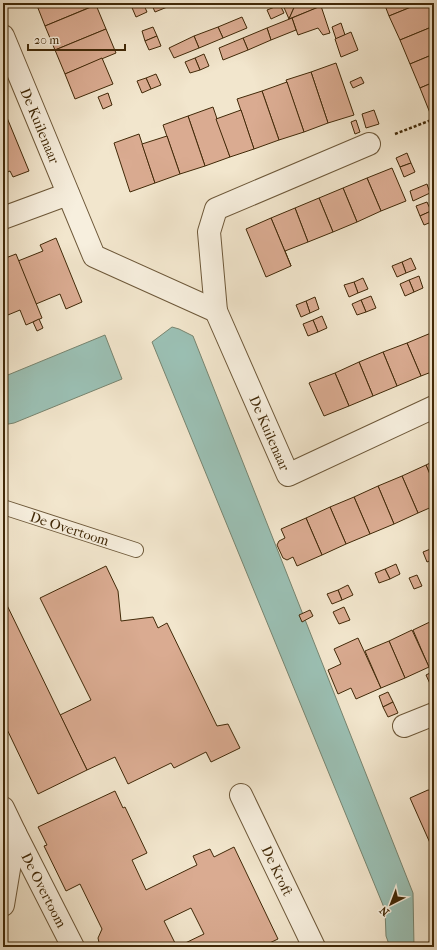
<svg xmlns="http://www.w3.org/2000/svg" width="437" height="950" viewBox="0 0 437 950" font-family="'IM FELL French Canon',serif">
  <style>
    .water { fill: #9bc0b4; stroke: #77846f }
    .building { fill: #daab91; stroke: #412908 }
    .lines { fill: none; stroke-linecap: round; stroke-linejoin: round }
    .lane-casing { stroke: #6d5839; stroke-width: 16 }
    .street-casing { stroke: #6d5839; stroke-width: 24 }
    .path { stroke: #412908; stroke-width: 2.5; stroke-dasharray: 3 2; stroke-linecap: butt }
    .lane { stroke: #f7efde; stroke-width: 14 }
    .street { stroke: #f7efde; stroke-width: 22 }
    .labels { text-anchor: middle; stroke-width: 4; stroke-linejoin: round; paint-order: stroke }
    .street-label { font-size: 14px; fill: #412908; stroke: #f7efde }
  </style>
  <rect width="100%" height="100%" fill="#f2e6cd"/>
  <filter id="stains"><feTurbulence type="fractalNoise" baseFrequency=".005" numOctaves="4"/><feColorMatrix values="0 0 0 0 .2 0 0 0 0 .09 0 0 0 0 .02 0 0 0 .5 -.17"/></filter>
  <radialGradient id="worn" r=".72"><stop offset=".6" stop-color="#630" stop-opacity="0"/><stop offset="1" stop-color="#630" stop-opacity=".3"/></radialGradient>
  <g class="water">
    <polygon points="172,327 179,329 193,336 413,893 414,947 390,947 386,936 385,910 152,342"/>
    <polygon points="105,335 122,379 14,423 3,425 3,377"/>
  </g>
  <g class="building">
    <polygon points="36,3 91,3 93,6 45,26"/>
    <polygon points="130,3 143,3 147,12 136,17"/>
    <polygon points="151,3 177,3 155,12"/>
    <polygon points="282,3 296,3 289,19"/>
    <polygon points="296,3 329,3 289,19"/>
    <polygon points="384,3 421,3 389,16"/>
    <polygon points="421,3 434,3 434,26 400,40 389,16"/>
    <polygon points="96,5 106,29 55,50 45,26"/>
    <polygon points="280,5 284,13 271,19 267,10"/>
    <polygon points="321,6 330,33 323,35 318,28 298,35 292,18"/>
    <polygon points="242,17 247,28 223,38 218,27"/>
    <polygon points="292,18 296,30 271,40 267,28"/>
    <polygon points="341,23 345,35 336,39 332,27"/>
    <polygon points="434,26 434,54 410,64 400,40"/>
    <polygon points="153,27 157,36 145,41 142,31"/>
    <polygon points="218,27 223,38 199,48 194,36"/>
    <polygon points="267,28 271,40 248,50 243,38"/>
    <polygon points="106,29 116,53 65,74 55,50"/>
    <polygon points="351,32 358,50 341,57 335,39"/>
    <polygon points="157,36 161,46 149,50 145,41"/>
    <polygon points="194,36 199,48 174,58 169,48"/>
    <polygon points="243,38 248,50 223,60 219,48"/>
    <polygon points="204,54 209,66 200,70 195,58"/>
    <polygon points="434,54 434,82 420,88 410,64"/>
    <polygon points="102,58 113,84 75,99 65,74"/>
    <polygon points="195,58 200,70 190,73 185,62"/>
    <polygon points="336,63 354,115 328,123 311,72"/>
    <polygon points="311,72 328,123 304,132 286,80"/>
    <polygon points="156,74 161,85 151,89 146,78"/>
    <polygon points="361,77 364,83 353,88 350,82"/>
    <polygon points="146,78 151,89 142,93 137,81"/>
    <polygon points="287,82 304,132 279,140 262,91"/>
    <polygon points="434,82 434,112 430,113 420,88"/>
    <polygon points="262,91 279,140 254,149 237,99"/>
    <polygon points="108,93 112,105 103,109 98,97"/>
    <polygon points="213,107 230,157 205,166 188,116"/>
    <polygon points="3,108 29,171 13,177 10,171 3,174"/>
    <polygon points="241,110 254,149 230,157 216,119"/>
    <polygon points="374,110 379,124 366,128 362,114"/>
    <polygon points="188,116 205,166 180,174 163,125"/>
    <polygon points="356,120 360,132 355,134 351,122"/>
    <polygon points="139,134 155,183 130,192 114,143"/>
    <polygon points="167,136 180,174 155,183 142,144"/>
    <polygon points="407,153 411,163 400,167 396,158"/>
    <polygon points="411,163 415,172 404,177 400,167"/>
    <polygon points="392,168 406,201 381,211 367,178"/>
    <polygon points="367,178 381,211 357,222 343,188"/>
    <polygon points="427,184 430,193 413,201 410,191"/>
    <polygon points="343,188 357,222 333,232 319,198"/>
    <polygon points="319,198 333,232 308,242 295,208"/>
    <polygon points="427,202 431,211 420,216 416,206"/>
    <polygon points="295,208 308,242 285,251 291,266 271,218"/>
    <polygon points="431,211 434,221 424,225 420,216"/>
    <polygon points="271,218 291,266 266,277 246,229"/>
    <polygon points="56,238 82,302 66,309 60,294 36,304 18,261 43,251 40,245"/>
    <polygon points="16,254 42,318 26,325 20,310 3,317 3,259"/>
    <polygon points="411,258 416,269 406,273 402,262"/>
    <polygon points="402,262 406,273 397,277 392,266"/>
    <polygon points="419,276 423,288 414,292 409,280"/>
    <polygon points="363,278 368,289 358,293 354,282"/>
    <polygon points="409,280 414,292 405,296 400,284"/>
    <polygon points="354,282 358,293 349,297 344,285"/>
    <polygon points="371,296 376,308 366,312 361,300"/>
    <polygon points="315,297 319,309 310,313 306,301"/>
    <polygon points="361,300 366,312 357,315 352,304"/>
    <polygon points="306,301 310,313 301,317 296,305"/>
    <polygon points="322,316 327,328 318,332 313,320"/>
    <polygon points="39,319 43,328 37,331 33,322"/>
    <polygon points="313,320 318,332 308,336 303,324"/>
    <polygon points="431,333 434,339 434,371 421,376 407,343"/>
    <polygon points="407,343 421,376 397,386 383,352"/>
    <polygon points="383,352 397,386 373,396 359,362"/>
    <polygon points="359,362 373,396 349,406 335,373"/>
    <polygon points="335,373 349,406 324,416 309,383"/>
    <polygon points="434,461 434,484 426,465"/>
    <polygon points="426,465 434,484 434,506 418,513 402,476"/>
    <polygon points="402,476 418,513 394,524 378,486"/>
    <polygon points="378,486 394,524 370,534 354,497"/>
    <polygon points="354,497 370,534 346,544 330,507"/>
    <polygon points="330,507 346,544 322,555 306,518"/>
    <polygon points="306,518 322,555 297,566 293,557 287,560 283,558 277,545 279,541 285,538 281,529"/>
    <polygon points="433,548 434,559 427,562 423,552"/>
    <polygon points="396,564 400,574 390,579 385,569"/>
    <polygon points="106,566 118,591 121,621 153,617 158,628 167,623 217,726 228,724 240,748 211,762 206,752 174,768 171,763 128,784 115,757 87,770 60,715 91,700 40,598"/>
    <polygon points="385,569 390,579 379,583 375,573"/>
    <polygon points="417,575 422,586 414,589 409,578"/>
    <polygon points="348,585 353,595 342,600 338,590"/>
    <polygon points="338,590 342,600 332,604 327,594"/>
    <polygon points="3,597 87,770 38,794 3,721"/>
    <polygon points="344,607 350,620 339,624 333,612"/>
    <polygon points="310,610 313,616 302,622 299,615"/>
    <polygon points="434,620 434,671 431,672 413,630"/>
    <polygon points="412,630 429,667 405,678 389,641"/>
    <polygon points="358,638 381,688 356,699 351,688 338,694 328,670 341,664 334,649"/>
    <polygon points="389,641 405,678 381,688 365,651"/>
    <polygon points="434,671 434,684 431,686 426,675"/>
    <polygon points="388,692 393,702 383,707 379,696"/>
    <polygon points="393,702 398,713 388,717 383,707"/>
    <polygon points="428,790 434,791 434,852 410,798"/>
    <polygon points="115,791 123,808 125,807 147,853 132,860 146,890 197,865 193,856 210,849 214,857 234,847 278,939 261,947 180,947 179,946 204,934 191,908 164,921 177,947 100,947 98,938 102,929 80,884 66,891 44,846 47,845 38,827"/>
    <polygon points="434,935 434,947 428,943"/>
  </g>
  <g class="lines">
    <g class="lane-casing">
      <g id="lane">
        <path id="s1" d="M3,507L136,550"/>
      </g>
    </g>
    <g class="street-casing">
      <g id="street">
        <path id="s2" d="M3,36L94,256L216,311"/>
        <path id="s3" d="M369,144L216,209L209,232L216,311L288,475L434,407"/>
        <polyline points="3,218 68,194"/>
        <polyline points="404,726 434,714"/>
        <path id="s4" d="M241,795L314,947"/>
        <polyline points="3,808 15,833 3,905"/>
        <path id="s5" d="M15,833L73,947"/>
      </g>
    </g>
    <polyline class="path" points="395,134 434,119"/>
    <use href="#lane" class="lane"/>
    <use href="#street" class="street"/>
  </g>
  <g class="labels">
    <g class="street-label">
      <text dy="5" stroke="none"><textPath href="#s2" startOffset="97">De Kuilenaar</textPath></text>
      <text dy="5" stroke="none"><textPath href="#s3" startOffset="403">De Kuilenaar</textPath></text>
      <text dy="5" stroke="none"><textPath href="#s1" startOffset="70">De Overtoom</textPath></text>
      <text dy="5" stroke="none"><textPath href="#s4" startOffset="84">De Kroft</textPath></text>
      <text dy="5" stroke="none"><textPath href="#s5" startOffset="64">De Overtoom</textPath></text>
    </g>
  </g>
  <rect width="437" height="950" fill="none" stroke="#f2e6cd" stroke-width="16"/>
  <rect x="4" y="4" width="429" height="942" fill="none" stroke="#412908" stroke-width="2"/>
  <rect x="8" y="8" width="421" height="934" fill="none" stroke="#412908"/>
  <g transform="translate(391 904) rotate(222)" stroke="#f7efde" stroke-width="3" paint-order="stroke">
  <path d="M0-3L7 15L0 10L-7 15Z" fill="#412908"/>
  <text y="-6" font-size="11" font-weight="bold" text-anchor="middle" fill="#412908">N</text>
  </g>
  <path d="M28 44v6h97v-6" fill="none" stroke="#412908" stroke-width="2"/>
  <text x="34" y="44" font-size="12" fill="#412908" stroke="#f7efde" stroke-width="3" paint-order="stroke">20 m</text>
  <rect width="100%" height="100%" filter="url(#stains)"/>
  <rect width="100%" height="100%" fill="url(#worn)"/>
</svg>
